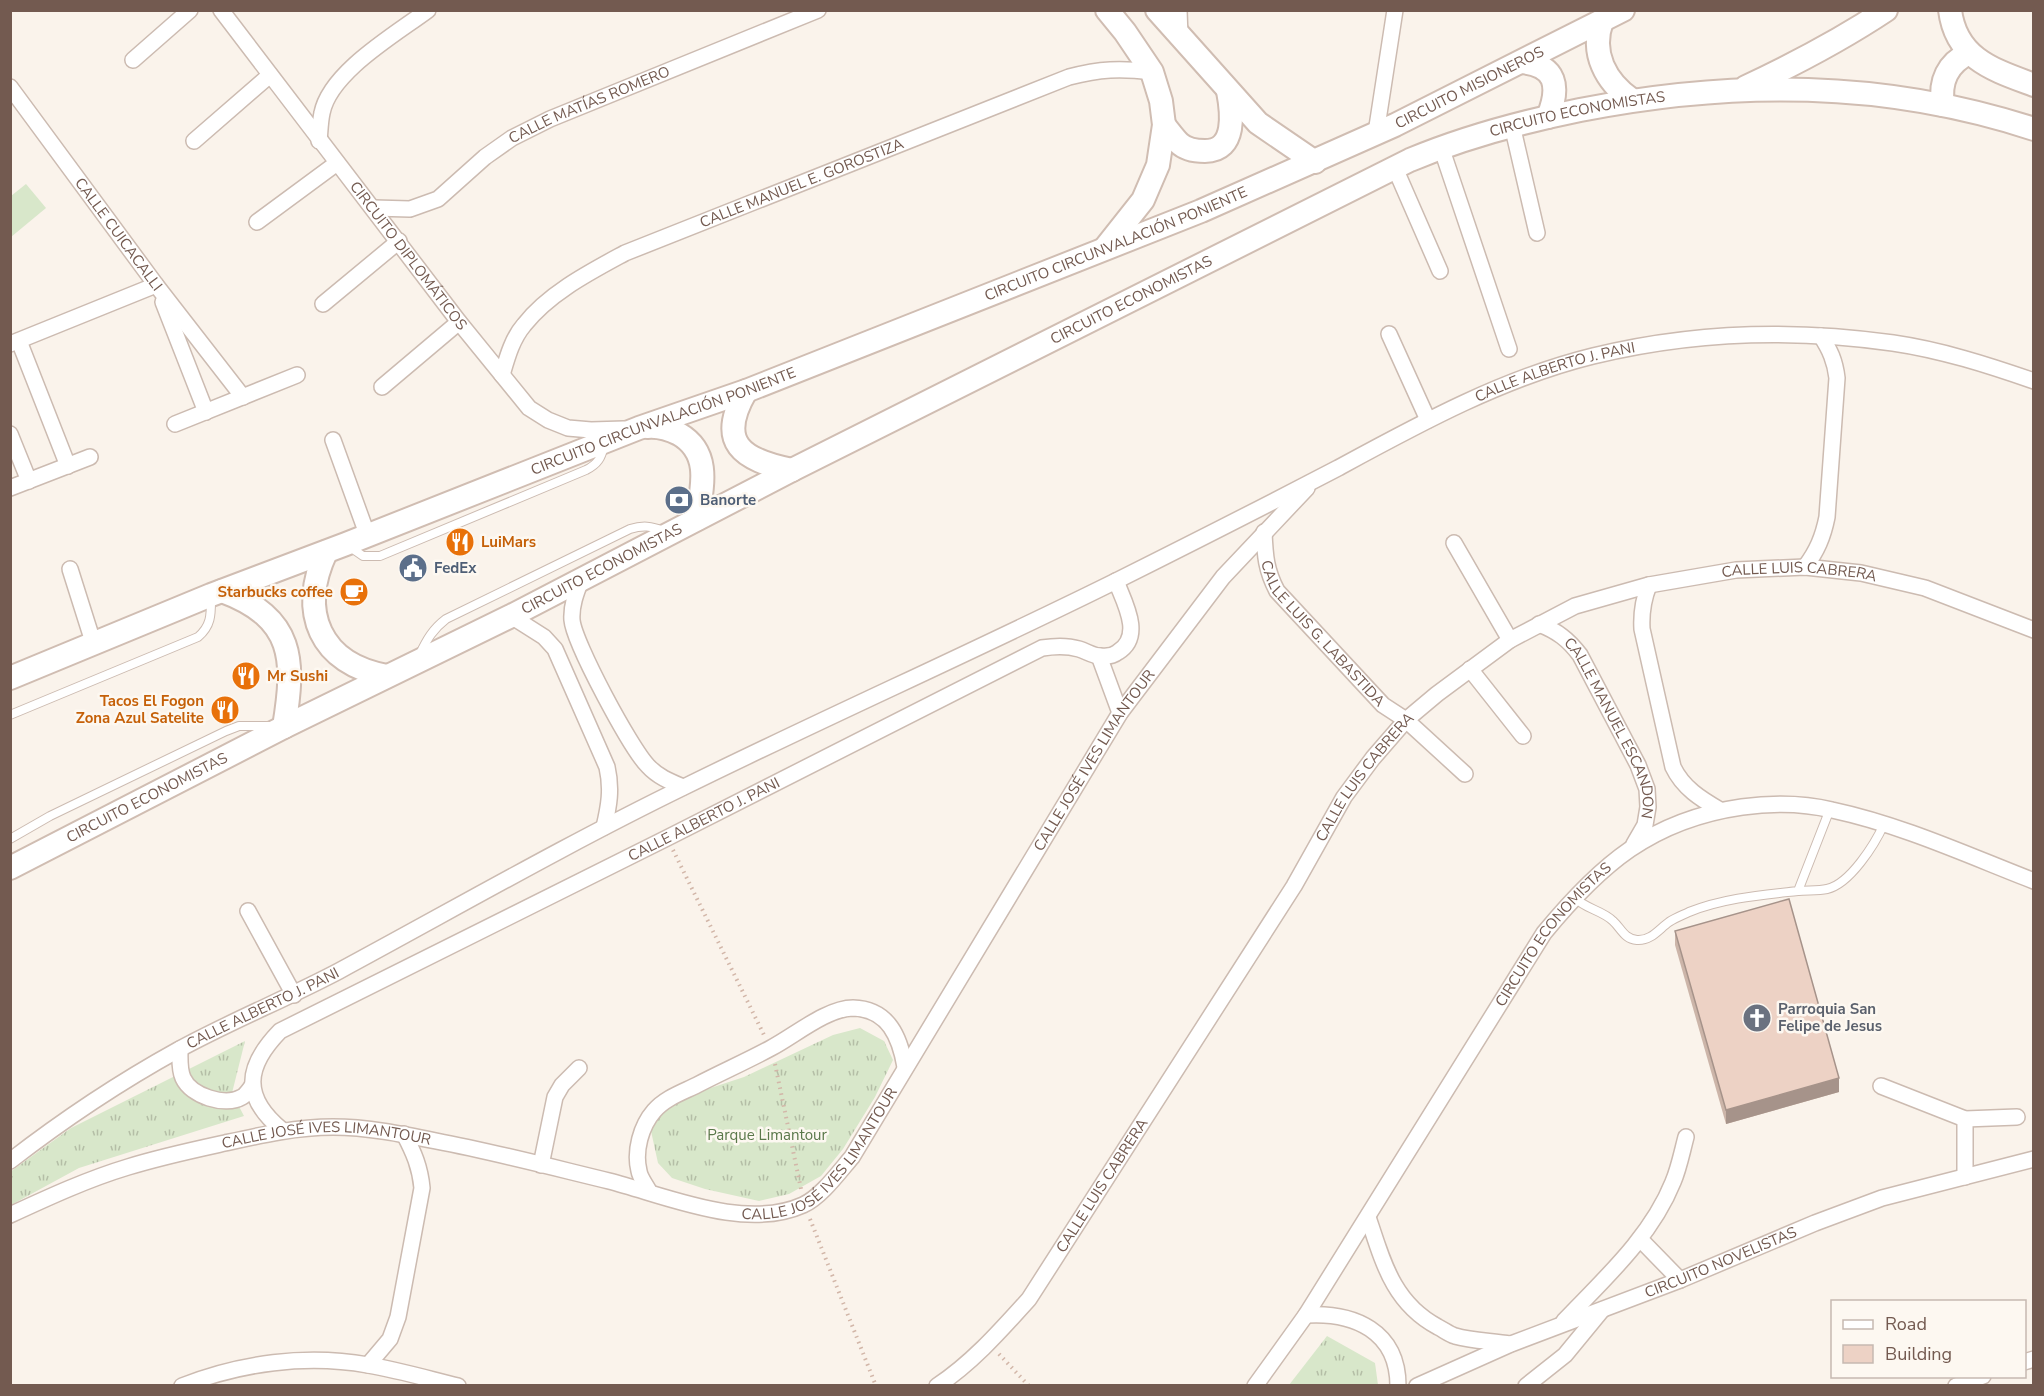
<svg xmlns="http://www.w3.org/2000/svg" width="2044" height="1396" viewBox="0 0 2044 1396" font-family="'Nunito Sans',sans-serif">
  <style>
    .grass { fill: url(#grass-tufts) }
    .pitch { fill: #d8e7ca }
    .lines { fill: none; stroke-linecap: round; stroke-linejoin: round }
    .lane-casing { stroke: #ccbbb1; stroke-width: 10 }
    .street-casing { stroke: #ccbbb1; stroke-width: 18 }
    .secondary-casing { stroke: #d0bdb2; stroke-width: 26 }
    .path { stroke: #d2b6a8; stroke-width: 4; stroke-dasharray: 1.5 4.5; stroke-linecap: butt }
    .lane { stroke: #fff; stroke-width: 8 }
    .street { stroke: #fff; stroke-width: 15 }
    .secondary { stroke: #fff; stroke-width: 22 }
    .wall { fill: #ccb5a9 }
    .shaded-wall { fill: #a6938a }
    .building { fill: #edd2c5; stroke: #a6938a; stroke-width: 1.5 }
    .labels { text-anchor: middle; stroke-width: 5; stroke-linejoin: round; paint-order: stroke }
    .street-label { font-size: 15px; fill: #735a50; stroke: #fdf8f1 }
    .service-label { font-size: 15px; font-weight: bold; fill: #4e5e75; stroke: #fdf8f1; text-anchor: start }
    .food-label { font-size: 15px; font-weight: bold; fill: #c56008; stroke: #fdf8f1; text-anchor: start }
    .worship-label { font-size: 15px; font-weight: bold; fill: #5b616d; stroke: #fdf8f1; text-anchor: start }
    .park-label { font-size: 15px; fill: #5a784a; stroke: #fdf8f1 }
  </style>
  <defs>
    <pattern id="grass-tufts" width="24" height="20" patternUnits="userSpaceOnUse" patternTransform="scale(1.5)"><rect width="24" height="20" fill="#d8e7ca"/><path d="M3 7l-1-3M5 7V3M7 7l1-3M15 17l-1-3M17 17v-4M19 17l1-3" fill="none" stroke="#b4bea6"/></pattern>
  </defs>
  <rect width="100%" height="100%" fill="#faf3eb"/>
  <g class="grass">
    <polygon points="860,1028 884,1041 893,1060 875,1097 843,1149 821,1176 789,1194 759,1201 705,1189 672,1178 658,1163 651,1131 665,1103 744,1077 833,1035"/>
    <polygon points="245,1041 232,1093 244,1116 79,1168 11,1205 10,1172 71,1128"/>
    <polygon points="1327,1336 1375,1363 1378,1385 1289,1385"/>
  </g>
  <polygon class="pitch" points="26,184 46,208 11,237 11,196"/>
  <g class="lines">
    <g class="lane-casing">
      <g id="lane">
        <path d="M350,547L363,556H380L586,470C598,464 601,458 604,446"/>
        <path d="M420,654C427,639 433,629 446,619L630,529C643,525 651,526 664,531"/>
        <path d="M10,715L198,637C211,626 211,615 211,600"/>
        <polyline points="10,839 50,816 226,731 239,726 270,726"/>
        <path d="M1798,891C1807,890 1818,891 1827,889C1850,884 1875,844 1884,824"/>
        <path d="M1574,897C1585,909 1602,910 1613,921C1621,928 1624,939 1637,940C1651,941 1659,929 1669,922C1675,918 1683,915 1689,912C1724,898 1762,895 1798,891L1830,809"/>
      </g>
    </g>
    <g class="street-casing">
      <g id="street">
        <path id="s1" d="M221,10L459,322L529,408L548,420L568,428L591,430L624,429"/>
        <polyline points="1179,10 1180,37"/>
        <polyline points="133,60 190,10"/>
        <path id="s2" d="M10,87L156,285L243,397"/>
        <polyline points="1512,125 1537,233"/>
        <polyline points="1376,133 1395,10"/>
        <polyline points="194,141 270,75"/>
        <path d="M319,141C320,132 320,122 322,113C330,72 396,34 428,10"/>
        <polyline points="1441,147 1509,349"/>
        <polyline points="1395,168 1440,271"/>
        <path id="s3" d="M374,208L410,209L438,199L485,157L512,138L550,119L818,10"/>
        <polyline points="257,222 337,163"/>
        <polyline points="163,302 206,412"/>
        <polyline points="323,304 399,241"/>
        <polyline points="1389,334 1428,420"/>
        <polyline points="19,341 68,466"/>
        <polyline points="10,344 156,285"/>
        <path id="s4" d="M502,375C507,358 512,339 524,325C549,293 590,272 625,253L1069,77C1100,69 1120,68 1152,72"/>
        <polyline points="382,387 459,322"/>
        <polyline points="175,424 297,375"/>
        <polyline points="10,434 29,481"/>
        <polyline points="333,440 367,534"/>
        <polyline points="10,488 90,457"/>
        <path id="s5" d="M1264,532C1265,556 1266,570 1277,591L1383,705L1406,720L1465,774"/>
        <polyline points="1454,543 1510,640"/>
        <path d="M1805,567C1817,551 1823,537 1827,517L1837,378C1835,361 1830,350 1821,336"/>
        <polyline points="70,569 94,645"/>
        <path d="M581,580C576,593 571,606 572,620C574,643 631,749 648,766C658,777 671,782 683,787"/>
        <path d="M1649,585C1643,600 1641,612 1642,629L1673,767C1683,788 1701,799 1720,810"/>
        <path d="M511,616L544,637L555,649L607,767C612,789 609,806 604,827"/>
        <path id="s6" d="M1539,624C1557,631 1568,639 1580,655L1638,765L1647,789L1648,807L1645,825L1634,844"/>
        <polyline points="1099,656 1120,713"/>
        <polyline points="1470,669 1523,736"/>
        <polyline points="248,911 294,995"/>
        <path d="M180,1049C180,1059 179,1069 183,1078C191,1096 225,1107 242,1097C246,1095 249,1090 252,1086"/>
        <polyline points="1881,1086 1965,1119 2017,1117"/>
        <path id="s7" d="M282,1130C242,1097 245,1067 280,1031L667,838L1042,648C1054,646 1066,645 1079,649C1086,651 1093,656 1100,656C1107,657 1113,656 1118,652C1144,636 1124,602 1116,581"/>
        <path id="s8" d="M10,1161C63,1120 120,1082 178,1050C231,1021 286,999 339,971C454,909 567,844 684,787C828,716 975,651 1118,580C1192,543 1265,506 1338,468C1419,424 1503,378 1593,356C1691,332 1794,329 1893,343C1941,350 1988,365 2034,381"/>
        <polyline points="541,1165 555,1097 562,1085 579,1068"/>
        <polyline points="1965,1177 1965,1119"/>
        <path d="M649,1191C646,1185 640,1178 639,1171C634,1151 641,1126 654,1111C665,1098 683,1092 697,1085C722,1072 747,1061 771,1048C794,1036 827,1008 853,1008C889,1009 900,1038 905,1067"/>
        <path id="s9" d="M10,1215C49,1197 88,1179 128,1167C160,1157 193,1150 225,1143C261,1135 296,1127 333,1127C367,1127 402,1134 436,1141C494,1152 551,1167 609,1181C667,1196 745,1231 803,1205C821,1197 839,1172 852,1157L1120,713L1223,577L1307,488"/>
        <path d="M1368,1217C1383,1262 1393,1303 1438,1327C1444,1330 1449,1334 1455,1336C1472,1341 1493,1341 1510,1344"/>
        <polyline points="1640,1239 1680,1280"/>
        <path d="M1306,1315C1354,1312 1398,1331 1398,1386"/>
        <path d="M1564,1321C1604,1279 1651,1237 1673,1182C1679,1168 1682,1152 1686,1137"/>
        <polyline points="2024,1362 2034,1359"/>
        <path d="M368,1365L390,1339L398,1317L422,1188C420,1167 414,1153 404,1134"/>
        <path d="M182,1386C240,1363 306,1354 368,1365C398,1370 429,1379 458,1386"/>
        <path id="s10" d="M937,1386C972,1363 1001,1330 1029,1299L1294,886L1344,797L1373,758L1406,720L1437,694L1510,640L1575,606L1649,585L1736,570L1805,567L1861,573L1925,588L2034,630"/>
        <path id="s11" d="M1255,1386L1306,1315L1544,933C1600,865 1651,820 1742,807C1771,803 1803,803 1832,810C1902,825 1967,855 2034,881"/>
        <path id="s12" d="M1417,1386L1511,1344L1680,1280L1815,1223L1882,1198L2034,1159"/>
        <polyline points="1526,1386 1565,1355 1602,1310"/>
        <polyline points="1956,1386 1983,1376"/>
      </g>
    </g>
    <g class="secondary-casing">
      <g id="secondary">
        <polyline points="1157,10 1258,123 1315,162"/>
        <path d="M1950,10C1956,59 1994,70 2034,85"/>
        <path d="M1602,21C1590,53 1606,82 1632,100"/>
        <path d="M1521,62C1557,65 1560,87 1548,117"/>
        <path d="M1746,87C1795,64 1841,40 1886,10"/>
        <path d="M1943,105C1939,81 1948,63 1969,53"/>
        <path d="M1164,125C1169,131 1174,138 1179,143C1186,150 1196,151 1205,151C1237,151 1232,112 1228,91"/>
        <polyline points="1105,248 1143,200 1158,165 1164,125 1161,101 1152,72 1125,32 1107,10"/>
        <path d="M746,391C716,443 742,460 792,470"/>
        <path d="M647,427C658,426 669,429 679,434C712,453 702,488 697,519"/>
        <path d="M326,552C298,612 320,664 387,676"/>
        <path d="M222,591C295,618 295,660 284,727"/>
        <path id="s13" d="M10,678L211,595L346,544L639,428L746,391L1201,211L1395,125L1623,10"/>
        <path id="s14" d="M10,868L284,727L511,616L792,470L1410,160C1465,137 1521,122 1580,110C1733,80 1884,80 2034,129"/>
      </g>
    </g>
    <g class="path">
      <polyline points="673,850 764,1035"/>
      <polyline points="775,1064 801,1189"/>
      <polyline points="810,1219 876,1386"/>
      <polyline points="999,1354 1029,1386"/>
    </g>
    <use href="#lane" class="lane"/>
    <use href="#street" class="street"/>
    <use href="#secondary" class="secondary"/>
  </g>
  <polygon class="wall" points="1675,931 1839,1092 1726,1124 1675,945"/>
  <polygon class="shaded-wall" points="1839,1078 1839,1092 1726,1124 1726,1110"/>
  <polygon class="building" points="1789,899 1839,1078 1726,1110 1675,931"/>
  <defs>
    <g id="bank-disc" transform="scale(1.5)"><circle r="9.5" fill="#5c6f8a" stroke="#fdf8f1"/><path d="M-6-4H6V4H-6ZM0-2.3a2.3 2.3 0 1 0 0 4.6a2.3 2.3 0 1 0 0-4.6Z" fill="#fff"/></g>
    <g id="restaurant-disc" transform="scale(1.5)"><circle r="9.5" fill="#e8710a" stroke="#fdf8f1"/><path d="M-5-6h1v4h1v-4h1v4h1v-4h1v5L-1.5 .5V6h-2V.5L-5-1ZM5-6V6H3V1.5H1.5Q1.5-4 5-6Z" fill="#fff"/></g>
    <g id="civic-disc" transform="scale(1.5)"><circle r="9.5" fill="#5c6f8a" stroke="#fdf8f1"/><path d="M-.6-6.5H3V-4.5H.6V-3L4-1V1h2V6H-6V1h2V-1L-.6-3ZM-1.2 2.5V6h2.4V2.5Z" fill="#fff"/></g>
    <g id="cafe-disc" transform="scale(1.5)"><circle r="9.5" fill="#e8710a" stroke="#fdf8f1"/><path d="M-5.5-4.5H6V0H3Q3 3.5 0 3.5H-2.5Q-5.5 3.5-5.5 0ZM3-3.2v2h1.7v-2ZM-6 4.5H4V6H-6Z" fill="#fff"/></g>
    <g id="church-disc" transform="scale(1.5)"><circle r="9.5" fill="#6b7280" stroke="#fdf8f1"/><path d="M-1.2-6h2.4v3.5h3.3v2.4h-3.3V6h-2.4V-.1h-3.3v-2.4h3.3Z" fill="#fff"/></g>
  </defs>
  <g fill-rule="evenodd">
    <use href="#bank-disc" x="679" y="500"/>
    <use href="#restaurant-disc" x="460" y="542"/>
    <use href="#civic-disc" x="413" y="568"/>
    <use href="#cafe-disc" x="354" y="592"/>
    <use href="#restaurant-disc" x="246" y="676"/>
    <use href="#restaurant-disc" x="225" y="710"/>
    <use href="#church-disc" x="1757" y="1018"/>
  </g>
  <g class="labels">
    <g class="street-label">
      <text dy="5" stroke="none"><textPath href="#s13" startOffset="1575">CIRCUITO MISIONEROS</textPath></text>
      <text dy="5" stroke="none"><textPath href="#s3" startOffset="246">CALLE MATÍAS ROMERO</textPath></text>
      <text dy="5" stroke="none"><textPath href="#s14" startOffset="1743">CIRCUITO ECONOMISTAS</textPath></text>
      <text dy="5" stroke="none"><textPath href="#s4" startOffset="370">CALLE MANUEL E. GOROSTIZA</textPath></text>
      <text dy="5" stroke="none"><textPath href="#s2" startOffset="183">CALLE CUICACALLI</textPath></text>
      <text dy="5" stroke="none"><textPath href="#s13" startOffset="1188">CIRCUITO CIRCUNVALACIÓN PONIENTE</textPath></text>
      <text dy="5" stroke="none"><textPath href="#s1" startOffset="309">CIRCUITO DIPLOMÁTICOS</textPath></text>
      <text dy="5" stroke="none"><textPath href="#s14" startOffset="1257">CIRCUITO ECONOMISTAS</textPath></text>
      <text dy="5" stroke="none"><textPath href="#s8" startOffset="1738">CALLE ALBERTO J. PANI</textPath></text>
      <text dy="5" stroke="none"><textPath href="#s13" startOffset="702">CIRCUITO CIRCUNVALACIÓN PONIENTE</textPath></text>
      <text dy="5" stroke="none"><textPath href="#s14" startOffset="663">CIRCUITO ECONOMISTAS</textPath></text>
      <text dy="5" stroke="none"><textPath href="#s10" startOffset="1252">CALLE LUIS CABRERA</textPath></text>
      <text dy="5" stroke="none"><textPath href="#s5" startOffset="122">CALLE LUIS G. LABASTIDA</textPath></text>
      <text dy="5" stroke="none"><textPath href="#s6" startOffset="132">CALLE MANUEL ESCANDON</textPath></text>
      <text dy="5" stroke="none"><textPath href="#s9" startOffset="1352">CALLE JOSÉ IVES LIMANTOUR</textPath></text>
      <text dy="5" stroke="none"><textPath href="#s10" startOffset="748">CALLE LUIS CABRERA</textPath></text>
      <text dy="5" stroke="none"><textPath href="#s14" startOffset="154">CIRCUITO ECONOMISTAS</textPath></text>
      <text dy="5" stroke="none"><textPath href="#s7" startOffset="591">CALLE ALBERTO J. PANI</textPath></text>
      <text dy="5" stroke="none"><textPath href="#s11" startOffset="542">CIRCUITO ECONOMISTAS</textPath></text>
      <text dy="5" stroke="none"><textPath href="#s8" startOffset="296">CALLE ALBERTO J. PANI</textPath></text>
      <text dy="5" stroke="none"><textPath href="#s9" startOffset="330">CALLE JOSÉ IVES LIMANTOUR</textPath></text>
      <text dy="5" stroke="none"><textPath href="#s9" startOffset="861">CALLE JOSÉ IVES LIMANTOUR</textPath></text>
      <text dy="5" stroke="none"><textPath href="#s10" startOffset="262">CALLE LUIS CABRERA</textPath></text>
      <text dy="5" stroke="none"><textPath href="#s12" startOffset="328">CIRCUITO NOVELISTAS</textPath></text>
    </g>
    <g class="service-label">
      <text x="700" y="505">Banorte</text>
      <text x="434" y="573">FedEx</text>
    </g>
    <g class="food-label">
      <text x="481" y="547">LuiMars</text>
      <text x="333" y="597" text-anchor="end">Starbucks coffee</text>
      <text x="267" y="681">Mr Sushi</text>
      <text x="204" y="706" text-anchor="end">Tacos El Fogon<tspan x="204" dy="17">Zona Azul Satelite</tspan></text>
    </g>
    <g class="worship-label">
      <text x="1778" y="1014">Parroquia San<tspan x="1778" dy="17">Felipe de Jesus</tspan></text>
    </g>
    <g class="park-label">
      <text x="767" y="1140">Parque Limantour</text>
    </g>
  </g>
  <rect width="2044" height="1396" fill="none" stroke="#735a50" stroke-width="24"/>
  <rect x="1831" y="1300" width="195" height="78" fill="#fdf8f1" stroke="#c6b9b1" stroke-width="1.5"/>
  <rect x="1843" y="1320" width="30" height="9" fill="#ffffff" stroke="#c6b9b1" stroke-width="1.5"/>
  <text x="1885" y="1330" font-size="18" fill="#735a50">Road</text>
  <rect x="1843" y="1345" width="30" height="18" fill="#edd2c5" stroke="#c6b9b1" stroke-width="1.5"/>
  <text x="1885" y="1360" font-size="18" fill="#735a50">Building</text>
</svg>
